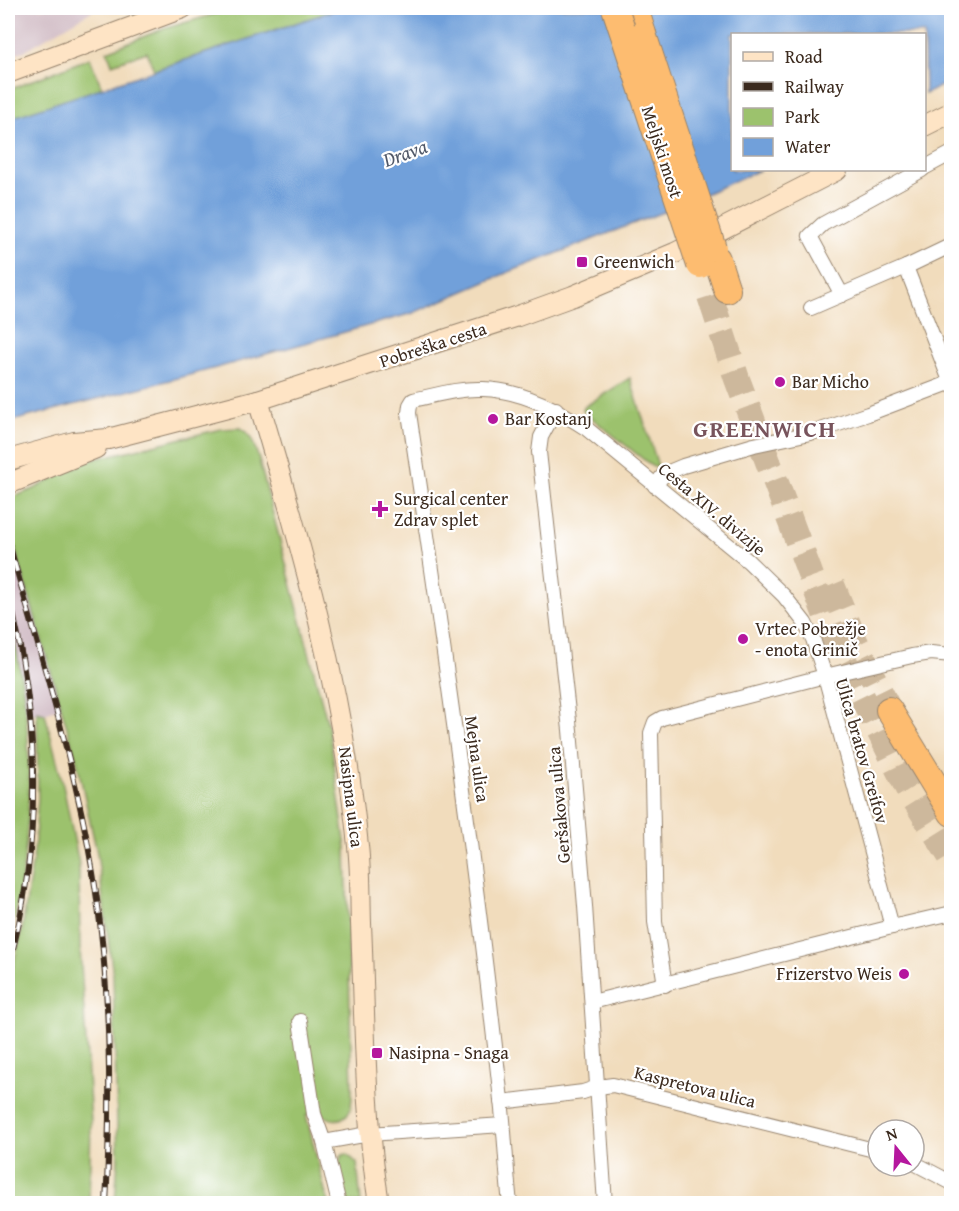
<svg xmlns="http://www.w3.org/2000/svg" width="959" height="1211" viewBox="0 0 959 1211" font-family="'Gentium Book Plus',serif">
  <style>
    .industrial { fill: #d2bdc6 }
    .green { fill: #9cc26d; stroke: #6c7646; stroke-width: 1.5 }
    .water { fill: #71a0da; stroke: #56657c; stroke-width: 1.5 }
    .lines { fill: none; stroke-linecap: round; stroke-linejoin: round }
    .highway-tunnel { stroke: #cdb89c; stroke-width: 26; stroke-dasharray: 26 13; stroke-linecap: butt }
    .street-casing { stroke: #96836d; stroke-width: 16 }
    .secondary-casing { stroke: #96836d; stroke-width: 22 }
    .highway-casing { stroke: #96836d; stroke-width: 28 }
    .street { stroke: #fff; stroke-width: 14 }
    .secondary { stroke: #fee4c5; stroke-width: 20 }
    .highway { stroke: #fdbc6f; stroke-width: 26 }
    .rail-casing { stroke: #3b2a1e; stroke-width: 6 }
    .rail { stroke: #fff; stroke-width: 4; stroke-dasharray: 11; stroke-linecap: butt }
    .highway-bridge-casing { stroke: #96836d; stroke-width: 28; stroke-linecap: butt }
    .highway-bridge { stroke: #fdbc6f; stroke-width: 26 }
    .poi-dot { fill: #b5179e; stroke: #fff; stroke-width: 2 }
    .labels { text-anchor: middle; stroke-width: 4.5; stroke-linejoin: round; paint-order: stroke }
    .street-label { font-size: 18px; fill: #3b2a1e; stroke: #fff }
    .poi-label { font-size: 18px; fill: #3b2a1e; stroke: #fff; text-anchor: start }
    .water-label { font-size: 20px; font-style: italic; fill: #515969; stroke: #fff }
    .district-label { font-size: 24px; font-weight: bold; letter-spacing: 1.5px; fill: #78545c; stroke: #fff }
  </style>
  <rect width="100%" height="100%" fill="#fff"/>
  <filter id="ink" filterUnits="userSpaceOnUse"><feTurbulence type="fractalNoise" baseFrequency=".0167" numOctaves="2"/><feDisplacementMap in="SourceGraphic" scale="12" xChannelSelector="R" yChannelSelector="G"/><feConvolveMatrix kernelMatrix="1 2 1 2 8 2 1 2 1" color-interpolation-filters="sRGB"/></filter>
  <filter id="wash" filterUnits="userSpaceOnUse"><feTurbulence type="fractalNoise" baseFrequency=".008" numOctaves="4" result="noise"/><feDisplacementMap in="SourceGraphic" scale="24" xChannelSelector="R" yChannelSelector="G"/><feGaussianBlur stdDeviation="1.35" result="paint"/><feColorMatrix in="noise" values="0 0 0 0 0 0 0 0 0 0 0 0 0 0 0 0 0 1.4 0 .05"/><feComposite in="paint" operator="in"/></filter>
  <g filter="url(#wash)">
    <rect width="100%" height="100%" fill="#f1dcbc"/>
    <g class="industrial">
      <polygon points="8,8 97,8 24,51 13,54 8,51"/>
      <polygon points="8,518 61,707 45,713 26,713 17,657 8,614"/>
    </g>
    <g class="green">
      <polygon points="236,8 341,8 154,70 147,52 112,64 107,51 163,29"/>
      <polygon points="90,58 102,88 8,119 8,90"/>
      <polygon points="630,378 658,466 653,467 583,411 584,407"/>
      <path d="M240,428C252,434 255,447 259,460L329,729L346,848L352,1092C352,1098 352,1107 349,1112C340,1125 327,1119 318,1111L306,1115L328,1203H115L118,1159L113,976L97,853L77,762L13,541L8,518V499L34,489L86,461L221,429Z"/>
      <path d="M8,614C37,723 35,839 8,948Z"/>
      <polygon points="37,711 45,713 63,785 79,864 80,948 91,1122 89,1203 8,1203 8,986 22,930 34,852 38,798"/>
      <polygon points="347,1154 357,1163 361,1203 346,1203 337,1170 342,1155"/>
    </g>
    <polygon class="water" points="341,8 951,8 951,81 925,94 924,34 732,34 732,170 760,170 663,212 504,274 413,313 216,368 8,422 8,119"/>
  </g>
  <g filter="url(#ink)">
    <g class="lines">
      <g class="highway-tunnel">
        <polyline points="710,296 737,379 838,648 908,789 952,859"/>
        <polyline points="832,585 855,641 889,710"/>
      </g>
      <g class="street-casing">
        <g id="street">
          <polyline points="924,168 952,153"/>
          <polyline points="906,267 952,386"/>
          <polyline points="842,295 810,236 823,224 922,170"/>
          <polyline points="811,308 906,267 952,245"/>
          <polyline points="556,409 541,437 539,452 570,730 585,906 605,1204"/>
          <polyline points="655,486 664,474 683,466 754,445 815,432 868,414 952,382"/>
          <polyline points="892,927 952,913"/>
          <polyline points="665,985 655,922 651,733 655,722 662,718 825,676 912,656 931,653 952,655"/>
          <polyline points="300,1021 314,1114 324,1142 339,1204"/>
          <polyline points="501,1102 583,1092 598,1087 613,1085 878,1151"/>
          <polyline points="324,1142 369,1134 503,1125"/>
          <polyline points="914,1163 952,1183"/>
          <path d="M510,1204C506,1169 505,1134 501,1100C476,870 443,642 409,413L410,405L413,400C436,395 459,388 483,389C521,390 556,408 587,429L748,561L784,596L805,623L813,639L825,676L892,927L592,1002"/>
        </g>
      </g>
      <g class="secondary-casing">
        <g id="secondary">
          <polyline points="8,73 183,8"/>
          <polyline points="924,126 952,112"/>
          <path d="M258,400C302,547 343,694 358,846C361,872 360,898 361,923C365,1017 364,1111 379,1204"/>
          <polyline points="8,460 74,442 108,439 258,400 515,317 573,296 675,253 837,170"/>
          <polyline points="8,484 96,448"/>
        </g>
      </g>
      <g class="highway-casing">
        <g id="highway">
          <polyline points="635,8 643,34"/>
          <polyline points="717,259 727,290"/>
          <polyline points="889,710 952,813"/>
        </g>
      </g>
      <use href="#street" class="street"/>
      <use href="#secondary" class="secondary"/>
      <use href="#highway" class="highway"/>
      <g class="rail-casing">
        <g id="rail">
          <path d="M8,540C39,650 74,760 93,873C111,982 112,1093 106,1204"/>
          <path d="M8,593C40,716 43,845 8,967"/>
        </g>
      </g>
      <use href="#rail" class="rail"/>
      <g class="highway-bridge-casing">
        <g id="highway-bridge">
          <polyline points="615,8 700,265"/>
          <polyline points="643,34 713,248"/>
        </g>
      </g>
      <use href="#highway-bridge" class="highway-bridge"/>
    </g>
  </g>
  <g class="poi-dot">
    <rect x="576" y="256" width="12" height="12" rx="3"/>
    <circle cx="780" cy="382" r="6"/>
    <circle cx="493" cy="419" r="6"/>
    <path d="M377 500h6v6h6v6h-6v6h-6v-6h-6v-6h6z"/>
    <circle cx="743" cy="639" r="6"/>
    <circle cx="904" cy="974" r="6"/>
    <rect x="371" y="1047" width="12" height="12" rx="3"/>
  </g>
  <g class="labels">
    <g class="street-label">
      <text transform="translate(662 152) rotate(72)" y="6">Meljski most</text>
      <text transform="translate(433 345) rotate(-18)" y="6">Pobreška cesta</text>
      <text transform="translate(712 509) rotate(40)" y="6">Cesta XIV. divizije</text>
      <text transform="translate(862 751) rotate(74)" y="6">Ulica bratov Greifov</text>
      <text transform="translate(477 759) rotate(82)" y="6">Mejna ulica</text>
      <text transform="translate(351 797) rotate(83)" y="6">Nasipna ulica</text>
      <text transform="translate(559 805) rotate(-95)" y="6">Geršakova ulica</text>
      <text transform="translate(695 1087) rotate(14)" y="6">Kaspretova ulica</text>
    </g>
    <g class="poi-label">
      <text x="594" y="268">Greenwich</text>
      <text x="792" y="388">Bar Micho</text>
      <text x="505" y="425">Bar Kostanj</text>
      <text x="394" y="505">Surgical center<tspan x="394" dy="21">Zdrav splet</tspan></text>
      <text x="755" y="635">Vrtec Pobrežje<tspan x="755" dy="21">- enota Grinič</tspan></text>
      <text x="892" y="980" text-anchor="end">Frizerstvo Weis</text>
      <text x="389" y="1059">Nasipna - Snaga</text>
    </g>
    <g class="water-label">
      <text transform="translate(405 153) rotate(-20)" y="7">Drava</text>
    </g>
    <g class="district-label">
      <text x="765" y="437">GREENWICH</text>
    </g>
  </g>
  <rect width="959" height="1211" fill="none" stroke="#fff" stroke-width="30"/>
  <rect x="731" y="33" width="195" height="138" fill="#ffffff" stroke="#b1aaa5" stroke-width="1.5"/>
  <rect x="743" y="52" width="30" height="9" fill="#fee4c5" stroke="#b1aaa5" stroke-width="1.5"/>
  <text x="785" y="63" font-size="18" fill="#3b2a1e">Road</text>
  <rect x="743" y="82" width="30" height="9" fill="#3b2a1e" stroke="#b1aaa5" stroke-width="1.5"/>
  <text x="785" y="93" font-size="18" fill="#3b2a1e">Railway</text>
  <rect x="743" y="108" width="30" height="18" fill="#9cc26d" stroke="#b1aaa5" stroke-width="1.5"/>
  <text x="785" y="123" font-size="18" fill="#3b2a1e">Park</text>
  <rect x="743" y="138" width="30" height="18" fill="#71a0da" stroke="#b1aaa5" stroke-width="1.5"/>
  <text x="785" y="153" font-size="18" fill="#3b2a1e">Water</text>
  <g transform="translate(896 1148) rotate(342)"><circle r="28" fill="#ffffff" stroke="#b1aaa5" stroke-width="1.5"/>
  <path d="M0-4.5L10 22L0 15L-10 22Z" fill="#b5179e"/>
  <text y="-9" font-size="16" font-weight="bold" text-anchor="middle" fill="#3b2a1e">N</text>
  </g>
</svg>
